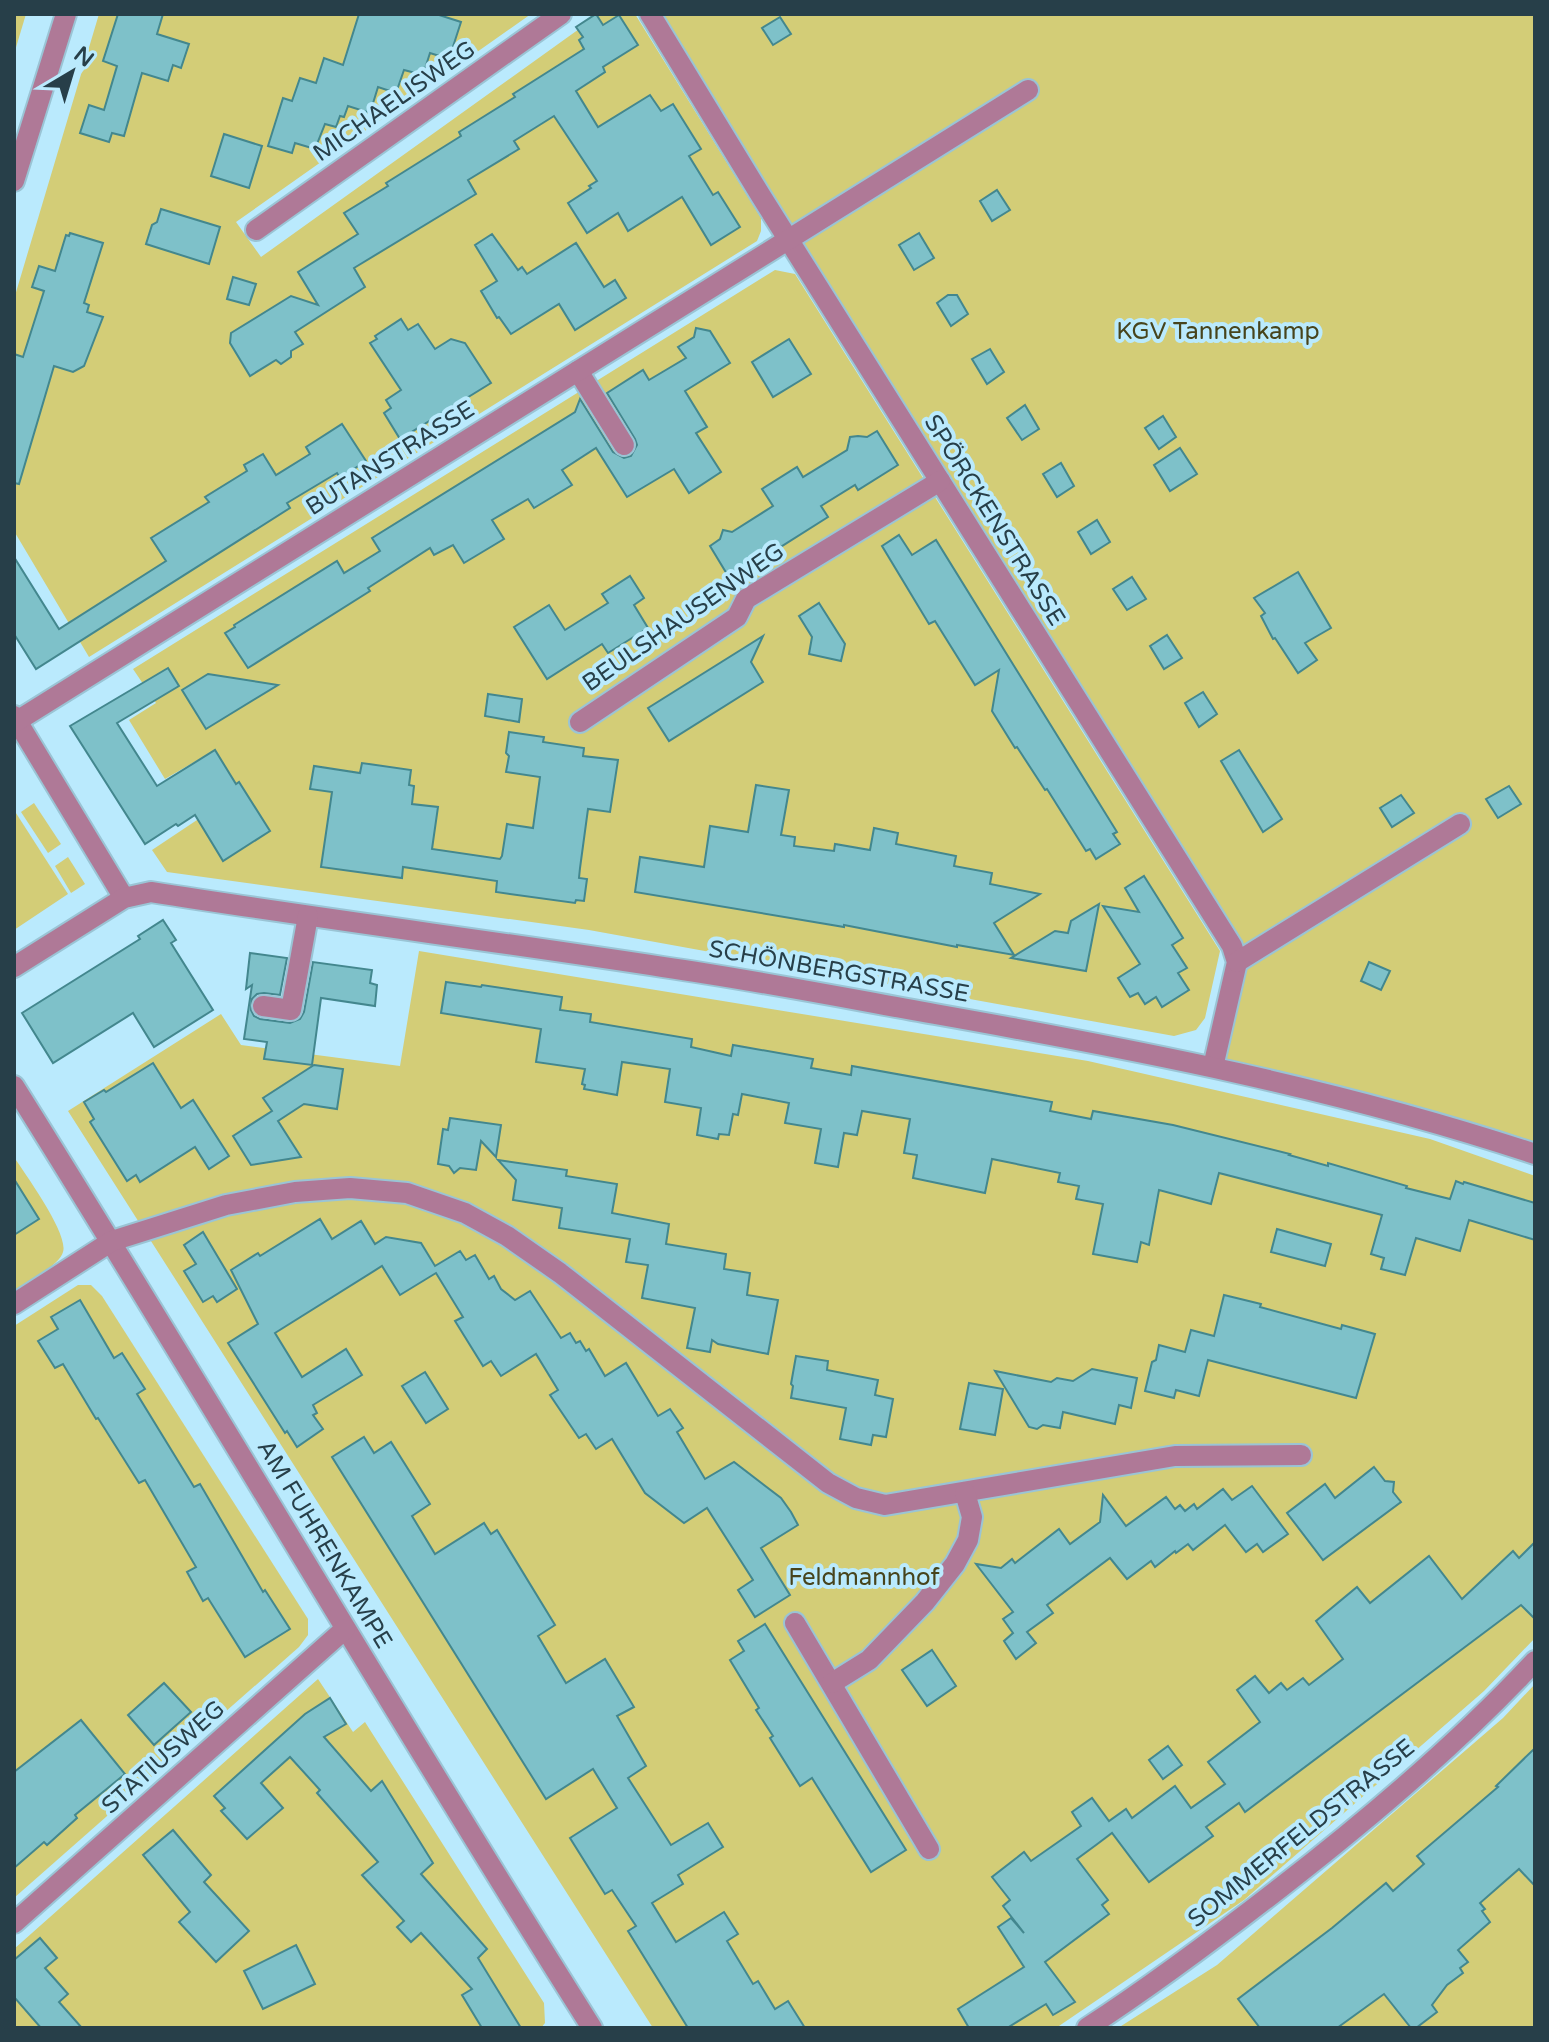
<svg xmlns="http://www.w3.org/2000/svg" width="1549" height="2042" viewBox="0 0 1549 2042" font-family="'Varela Round',sans-serif">
  <style>
    .green { fill: #d3cd77 }
    .building { fill: #7ec1c9; stroke: #43878e; stroke-width: 2 }
    .lines { fill: none; stroke-linecap: round; stroke-linejoin: round }
    .minor-casing { stroke: #9ac4d5; stroke-width: 24 }
    .minor { stroke: #af7997; stroke-width: 20 }
    .labels { text-anchor: middle; stroke-width: 8; stroke-linejoin: round; paint-order: stroke }
    .street-label { font-size: 24px; fill: #273f49; stroke: #baeafd }
    .park-label { font-size: 24px; fill: #47441c; stroke: #baeafd }
  </style>
  <rect width="100%" height="100%" fill="#baeafd"/>
  <g class="green">
    <polygon points="14,14 26,14 14,54"/>
    <polygon points="99,14 531,14 236,222 261,257 600,14 635,14 761,218 761,231 757,241 89,657 14,531 14,299"/>
    <polygon points="650,14 1535,14 1535,1154 1213,1067 1237,962"/>
    <polygon points="775,270 795,274 1220,951 1205,1018 1196,1030 1174,1036 589,930 167,872 152,850 233,796 208,754 165,779 129,720 156,703 133,669"/>
    <polygon points="34,803 61,844 48,853 21,812"/>
    <polygon points="14,810 68,894 14,930"/>
    <polygon points="68,857 85,884 71,893 55,866"/>
    <polygon points="419,951 1088,1061 1430,1139 1535,1176 1535,1638 1484,1691 1244,1900 1056,2028 653,2028 68,1111 221,1014 241,1045 400,1066"/>
    <path d="M14,1157C25,1174 69,1234 63,1252C60,1265 26,1283 14,1291Z"/>
    <polygon points="78,1285 91,1285 102,1296 308,1619 308,1635 299,1647 14,1898 14,1326"/>
    <polygon points="318,1679 353,1732 365,1722 544,2003 545,2023 541,2028 14,2028 14,1949"/>
    <polygon points="1535,1684 1535,2028 1118,2028 1217,1965 1503,1718"/>
  </g>
  <g class="building">
    <polygon points="118,14 163,14 157,34 189,44 181,68 173,65 168,81 142,73 124,136 112,133 109,142 80,133 89,105 104,110 117,66 103,61"/>
    <polygon points="359,14 436,14 461,22 449,59 430,53 423,75 404,70 396,93 378,87 370,113 348,106 344,117 340,116 336,127 325,124 315,149 295,143 292,153 268,146 283,98 292,101 300,78 316,83 324,58 343,65"/>
    <polygon points="596,14 603,25 619,15 638,45 603,67 605,72 576,91 598,127 650,95 661,111 673,104 701,149 689,156 713,195 718,192 740,227 711,245 682,197 628,231 618,213 587,233 568,203 591,188 589,186 597,181 554,116 514,141 519,149 468,180 476,194 354,268 365,287 295,332 303,344 291,351 291,357 281,364 276,360 250,376 230,343 231,333 291,296 318,305 298,272 358,234 344,213 388,186 386,183 461,136 459,132 515,97 513,94 584,49 579,40 583,37 576,27"/>
    <polygon points="780,17 791,34 773,45 762,28"/>
    <polygon points="224,134 262,146 249,188 211,176"/>
    <polygon points="997,190 1010,210 992,221 980,201"/>
    <polygon points="161,209 220,227 209,264 146,244 152,225 157,222"/>
    <polygon points="70,233 103,243 84,303 89,305 87,312 103,317 84,366 73,372 54,366 19,484 14,483 14,354 23,357 44,291 32,287 39,266 55,271 66,235 69,236"/>
    <polygon points="919,233 934,258 914,270 899,245"/>
    <polygon points="492,234 518,270 522,267 527,274 576,243 604,287 615,280 626,298 575,330 559,304 511,334 499,317 497,318 481,291 497,281 475,245"/>
    <polygon points="233,277 256,284 249,305 227,299"/>
    <polygon points="948,295 957,295 968,314 951,326 937,303"/>
    <polygon points="401,319 408,330 418,324 435,349 451,339 465,343 491,383 400,439 384,413 391,408 386,400 401,390 370,343 377,339 375,336"/>
    <polygon points="696,328 710,331 730,363 685,391 707,427 696,433 721,472 689,493 674,469 627,497 596,448 562,470 572,485 534,508 528,499 492,520 504,539 464,563 453,545 434,555 430,548 368,588 370,591 248,668 225,633 235,627 234,625 337,561 344,573 380,551 372,538 575,412 580,399 613,452 624,458 631,456 637,445 635,439 607,393 643,370 649,380 686,358 678,347 694,337"/>
    <polygon points="789,339 811,374 773,397 752,362"/>
    <polygon points="990,349 1004,372 987,384 972,359"/>
    <polygon points="1025,405 1039,429 1022,440 1007,418"/>
    <polygon points="1163,416 1176,437 1159,449 1145,428"/>
    <polygon points="342,424 366,461 340,478 337,473 287,503 290,508 36,669 14,634 14,557 59,629 166,561 151,538 209,502 205,497 247,471 244,465 263,454 276,475 310,454 306,447"/>
    <polygon points="877,431 898,465 858,490 855,485 821,506 828,517 730,579 710,546 720,539 723,530 732,532 773,506 762,489 797,467 803,477 847,450 850,437 858,436 867,437"/>
    <polygon points="1180,448 1197,474 1170,491 1154,465"/>
    <polygon points="1061,463 1074,486 1057,497 1043,474"/>
    <polygon points="1097,520 1110,542 1091,554 1078,532"/>
    <polygon points="899,535 912,555 936,540 1117,832 1113,834 1120,844 1096,859 1090,849 1086,851 1047,789 1045,790 1017,747 1015,748 992,711 999,670 975,685 935,621 929,624 882,546"/>
    <polygon points="1298,572 1331,628 1305,643 1317,660 1298,673 1275,638 1273,639 1261,616 1265,613 1254,598"/>
    <polygon points="630,576 644,598 634,605 648,628 608,653 602,644 547,679 514,627 549,605 565,630 608,603 602,594"/>
    <polygon points="1132,577 1146,599 1127,610 1113,589"/>
    <polygon points="819,603 845,644 841,661 809,654 812,637 799,616"/>
    <polygon points="1167,635 1182,658 1164,669 1150,646"/>
    <polygon points="763,636 751,662 763,682 669,741 648,708"/>
    <polygon points="168,668 179,686 117,723 157,786 215,750 236,784 239,782 270,831 223,861 195,815 178,826 176,824 145,844 70,726"/>
    <polygon points="208,674 278,685 206,729 182,690"/>
    <polygon points="1203,692 1217,714 1199,727 1185,703"/>
    <polygon points="488,694 522,699 519,722 485,716"/>
    <polygon points="509,732 544,737 543,742 584,748 583,756 618,760 610,812 588,809 580,868 579,878 587,879 584,901 576,900 575,903 496,892 497,881 403,867 402,878 321,867 332,792 310,789 314,766 360,773 362,763 411,770 409,785 414,786 412,804 438,807 432,849 500,859 502,856 507,824 533,828 540,777 506,772 509,756 506,753"/>
    <polygon points="1239,750 1282,819 1263,832 1221,761"/>
    <polygon points="756,785 789,790 781,835 795,837 794,846 834,851 835,844 870,850 874,828 898,833 896,844 956,856 954,866 992,873 990,884 1040,894 994,923 1014,955 957,945 957,947 844,925 844,927 635,892 640,857 704,867 710,826 748,832"/>
    <polygon points="1509,786 1521,804 1498,818 1486,799"/>
    <polygon points="1401,795 1414,813 1392,827 1380,808"/>
    <polygon points="1144,876 1183,938 1172,945 1187,968 1178,973 1189,990 1162,1007 1156,997 1145,1004 1138,993 1130,997 1118,978 1140,964 1103,906 1139,912 1125,888"/>
    <polygon points="1099,904 1086,971 1011,958 1055,931 1068,933 1071,921"/>
    <polygon points="163,920 176,940 171,943 213,1010 154,1047 133,1013 53,1063 22,1013 140,939 138,936"/>
    <polygon points="250,953 287,958 280,995 264,993 257,994 252,999 251,1010 254,1016 260,1019 290,1023 300,1019 304,1012 313,962 372,970 370,983 377,985 375,1006 321,998 312,1065 264,1059 267,1042 244,1039 252,985 246,989"/>
    <polygon points="1369,962 1390,971 1381,990 1361,981"/>
    <polygon points="446,982 481,987 482,985 562,997 560,1010 591,1014 590,1022 692,1039 691,1047 731,1056 733,1045 813,1059 811,1068 851,1075 852,1066 1052,1102 1050,1111 1091,1119 1093,1111 1173,1125 1290,1154 1289,1155 1328,1166 1328,1163 1407,1186 1406,1188 1450,1199 1456,1181 1463,1184 1464,1182 1535,1203 1535,1240 1469,1220 1460,1251 1416,1238 1405,1275 1381,1269 1384,1258 1371,1254 1382,1215 1219,1173 1211,1204 1159,1190 1149,1245 1141,1242 1137,1262 1093,1254 1103,1204 1076,1199 1079,1186 1058,1182 1060,1173 992,1159 985,1193 913,1178 917,1155 904,1153 910,1119 862,1111 857,1135 844,1133 838,1167 815,1163 821,1129 785,1123 789,1103 742,1094 738,1115 733,1114 729,1135 719,1134 718,1139 697,1135 701,1108 665,1102 670,1069 622,1062 617,1095 584,1089 585,1085 582,1084 585,1069 536,1062 541,1029 441,1013"/>
    <polygon points="153,1063 181,1108 193,1100 229,1156 209,1169 195,1147 140,1182 136,1175 127,1181 90,1122 94,1119 84,1102 104,1090 106,1092"/>
    <polygon points="314,1065 343,1069 337,1109 304,1104 278,1121 301,1157 251,1165 233,1136 272,1111 263,1098"/>
    <polygon points="450,1118 501,1125 496,1157 481,1141 476,1170 460,1168 454,1173 449,1166 438,1164 443,1129 448,1130"/>
    <polygon points="498,1160 567,1170 566,1176 617,1184 612,1213 669,1224 666,1244 726,1254 724,1269 750,1273 747,1295 778,1300 768,1354 718,1344 712,1340 710,1352 687,1348 695,1308 642,1298 648,1265 626,1262 630,1239 559,1228 562,1208 513,1200 516,1180"/>
    <polygon points="14,1179 39,1219 14,1235"/>
    <polygon points="320,1219 332,1239 361,1221 375,1244 386,1237 421,1243 435,1266 460,1251 466,1260 475,1255 489,1279 494,1276 501,1289 515,1300 530,1291 561,1338 570,1333 576,1343 580,1341 586,1351 589,1349 605,1376 626,1363 658,1416 670,1409 683,1428 677,1432 705,1479 734,1462 781,1498 791,1512 798,1525 761,1548 790,1595 755,1617 738,1590 753,1580 707,1508 684,1523 645,1493 612,1439 596,1449 586,1434 579,1438 550,1395 558,1390 536,1354 501,1376 491,1361 483,1366 455,1321 463,1317 436,1273 400,1295 382,1266 275,1333 302,1377 346,1349 362,1375 313,1405 317,1413 313,1415 323,1429 297,1447 287,1431 285,1433 228,1343 258,1324 231,1270 258,1253 260,1256"/>
    <polygon points="1277,1229 1331,1244 1325,1266 1271,1252"/>
    <polygon points="203,1232 237,1289 217,1302 213,1296 203,1302 184,1271 196,1264 184,1245"/>
    <polygon points="1224,1295 1261,1304 1260,1307 1341,1329 1342,1325 1375,1334 1356,1398 1208,1360 1199,1396 1176,1390 1174,1398 1145,1391 1152,1362 1156,1360 1159,1345 1185,1352 1191,1330 1214,1336"/>
    <polygon points="80,1300 114,1358 122,1353 145,1389 137,1394 194,1487 200,1484 263,1592 265,1590 290,1629 245,1657 208,1598 203,1601 187,1572 196,1567 145,1480 139,1483 98,1418 96,1419 63,1364 55,1368 38,1341 58,1329 51,1317"/>
    <polygon points="796,1356 828,1361 827,1370 878,1380 875,1395 893,1399 886,1437 873,1435 871,1445 840,1439 846,1408 791,1398 793,1386 791,1384"/>
    <polygon points="1092,1369 1137,1378 1131,1408 1119,1405 1115,1424 1063,1412 1060,1428 1043,1425 1037,1429 1029,1427 995,1371 1051,1382 1057,1378 1073,1381"/>
    <polygon points="425,1372 448,1409 426,1423 402,1386"/>
    <polygon points="969,1383 1003,1389 995,1435 960,1429"/>
    <polygon points="364,1437 374,1453 391,1442 430,1504 412,1516 435,1554 484,1523 491,1534 497,1530 555,1625 538,1636 566,1683 605,1659 634,1707 617,1716 646,1766 628,1778 671,1845 708,1823 723,1847 678,1875 683,1884 652,1903 676,1942 724,1912 738,1934 727,1941 753,1984 758,1981 775,2009 788,2001 805,2028 688,2028 628,1931 636,1926 612,1890 605,1894 570,1838 617,1808 593,1769 546,1799 332,1457"/>
    <polygon points="1374,1467 1385,1481 1394,1482 1393,1492 1401,1502 1323,1560 1287,1513 1325,1484 1335,1498"/>
    <polygon points="1252,1486 1288,1534 1263,1552 1257,1544 1246,1552 1225,1525 1193,1550 1188,1544 1176,1553 1175,1551 1155,1567 1151,1561 1127,1579 1110,1558 1047,1605 1053,1613 1027,1632 1036,1643 1016,1659 1004,1641 1013,1633 1003,1619 1013,1612 976,1564 1001,1568 1012,1559 1015,1563 1059,1529 1070,1544 1100,1522 1103,1495 1126,1526 1166,1497 1175,1509 1180,1505 1185,1511 1194,1504 1197,1509 1223,1489 1232,1500"/>
    <polygon points="1535,1542 1535,1619 1521,1605 1245,1812 1239,1803 1206,1827 1213,1836 1149,1882 1112,1833 1096,1845 1077,1859 1108,1900 1102,1905 1109,1914 1045,1962 1075,2002 1053,2015 1046,2004 1007,2028 969,2028 958,2009 1024,1967 998,1927 1011,1918 1024,1933 1003,1906 1010,1900 992,1877 1024,1852 1031,1861 1081,1826 1072,1812 1092,1798 1109,1821 1126,1809 1132,1818 1175,1786 1191,1808 1225,1784 1208,1762 1260,1722 1237,1690 1255,1676 1269,1693 1281,1683 1287,1690 1303,1678 1309,1685 1343,1659 1316,1621 1357,1587 1370,1603 1429,1556 1462,1599 1513,1551 1519,1558"/>
    <polygon points="765,1624 906,1850 871,1872 812,1778 800,1786 770,1738 773,1736 756,1710 759,1708 730,1660 744,1651 738,1641"/>
    <polygon points="932,1650 956,1686 927,1706 902,1670"/>
    <polygon points="164,1683 191,1712 154,1745 128,1715"/>
    <polygon points="330,1698 346,1724 324,1737 371,1791 382,1781 433,1863 421,1874 487,1949 478,1958 521,2028 482,2028 462,1995 472,1989 421,1933 411,1942 397,1927 404,1921 362,1875 378,1862 317,1793 320,1790 290,1757 261,1783 283,1808 247,1839 221,1811 225,1808 214,1796 305,1714"/>
    <polygon points="81,1720 125,1774 75,1815 77,1818 47,1845 44,1842 14,1868 14,1772"/>
    <polygon points="1168,1746 1182,1765 1163,1779 1149,1760"/>
    <polygon points="1535,1748 1535,1886 1519,1869 1480,1903 1485,1909 1482,1911 1490,1922 1458,1950 1468,1962 1460,1968 1463,1973 1447,1985 1432,2005 1437,2012 1416,2028 1411,2028 1384,1994 1337,2028 1260,2028 1238,1999 1332,1928 1386,1883 1393,1891 1424,1864 1417,1856 1498,1787 1496,1786"/>
    <polygon points="173,1830 211,1875 204,1882 249,1931 216,1962 179,1922 190,1912 143,1855"/>
    <polygon points="40,1938 57,1958 45,1968 68,1994 59,2002 82,2028 41,2028 14,1997 14,1960"/>
    <polygon points="296,1945 315,1984 263,2009 244,1971"/>
  </g>
  <g class="lines">
    <g class="minor-casing">
      <g id="minor">
        <polyline points="650,14 761,196 1232,946 1237,962 1213,1067"/>
        <polyline points="14,181 66,14"/>
        <polyline points="256,230 561,14"/>
        <polyline points="578,371 624,445"/>
        <polyline points="14,716 124,898"/>
        <polyline points="17,721 1028,90"/>
        <polyline points="580,722 737,617 746,599 940,481"/>
        <polyline points="1237,962 1460,824"/>
        <path d="M14,967L124,898L151,892C322,919 493,941 663,967C754,980 845,998 935,1014C1138,1050 1340,1089 1535,1154"/>
        <polyline points="263,1006 291,1010 308,916"/>
        <path d="M14,1086C210,1398 395,1717 592,2028"/>
        <polyline points="14,1304 112,1241 226,1205 295,1192 350,1188 407,1193 465,1213 507,1236 560,1273 828,1483 856,1498 885,1505 1175,1456 1301,1455"/>
        <polyline points="795,1623 929,1849"/>
        <polyline points="832,1683 869,1660 925,1602 955,1564 968,1540 972,1517 965,1493"/>
        <polyline points="14,1923 345,1629"/>
        <path d="M1087,2028C1153,1985 1217,1937 1280,1888C1369,1819 1458,1744 1535,1661"/>
      </g>
    </g>
    <use href="#minor" class="minor"/>
  </g>
  <g class="labels">
    <g class="street-label">
      <text transform="translate(394 101) rotate(-35)" y="8">MICHAELISWEG</text>
      <text transform="translate(390 458) rotate(-32)" y="8">BUTANSTRASSE</text>
      <text transform="translate(995 520) rotate(58)" y="8">SPÖRCKENSTRASSE</text>
      <text transform="translate(683 617) rotate(-35)" y="8">BEULSHAUSENWEG</text>
      <text transform="translate(839 971) rotate(10)" y="8">SCHÖNBERGSTRASSE</text>
      <text transform="translate(325 1544) rotate(59)" y="8">AM FUHRENKAMPE</text>
      <text transform="translate(163 1757) rotate(-42)" y="8">STATIUSWEG</text>
      <text transform="translate(1301 1833) rotate(-39)" y="8">SOMMERFELDSTRASSE</text>
    </g>
    <g class="park-label">
      <text x="1218" y="339">KGV Tannenkamp</text>
      <text x="864" y="1585">Feldmannhof</text>
    </g>
  </g>
  <rect width="1549" height="2042" fill="none" stroke="#273f49" stroke-width="32"/>
  <g transform="translate(72 72) rotate(38)" stroke="#baeafd" stroke-width="6" paint-order="stroke">
  <path d="M0-6L14 30L0 20L-14 30Z" fill="#273f49"/>
  <text y="-12" font-size="22" font-weight="bold" text-anchor="middle" fill="#273f49">N</text>
  </g>
</svg>
